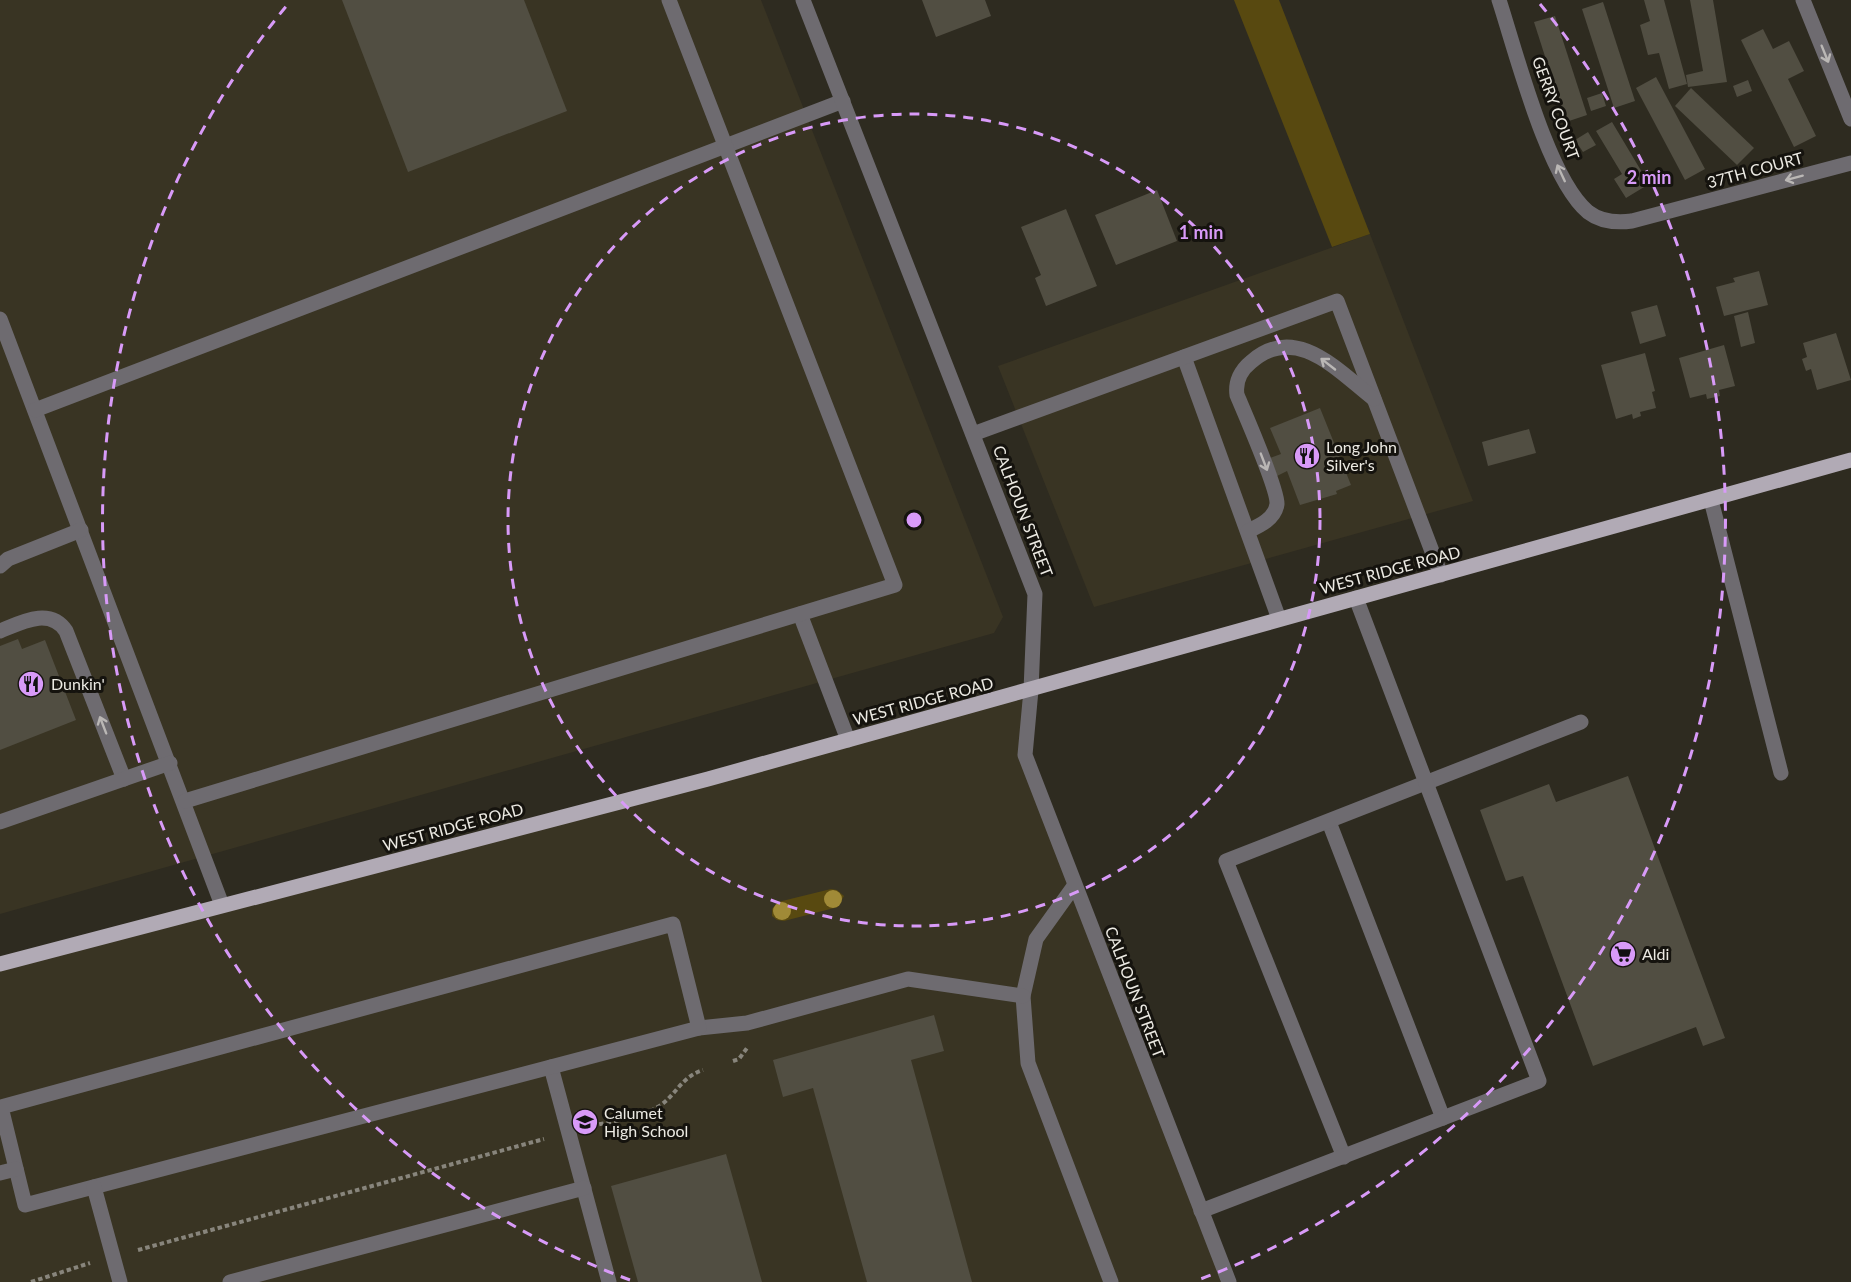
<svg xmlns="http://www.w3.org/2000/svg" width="1851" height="1282" viewBox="0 0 1851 1282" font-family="Lato,sans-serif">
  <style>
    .built { fill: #393423 }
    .green { fill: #584910 }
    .building { fill: #514e42 }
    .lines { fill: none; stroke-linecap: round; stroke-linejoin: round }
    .path { stroke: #88857c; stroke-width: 4; stroke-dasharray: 4.5 3; stroke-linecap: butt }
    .service { stroke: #6e6b70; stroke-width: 15 }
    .minor { stroke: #6e6b70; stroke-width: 15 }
    .primary { stroke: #b1aab5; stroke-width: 15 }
    .tree { fill: #a08a37 }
    .oneway { stroke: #bab7b5 }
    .ring { fill: none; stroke: #d89af8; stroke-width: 3; stroke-dasharray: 10 8 }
    .labels { text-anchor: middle; stroke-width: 6; stroke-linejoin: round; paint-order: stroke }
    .street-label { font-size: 16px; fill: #eceae3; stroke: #15130e }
    .poi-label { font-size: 16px; fill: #eceae3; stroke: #15130e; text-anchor: start }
    .centre { fill: #d89af8; stroke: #15130e; stroke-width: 3 }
    .ring-label { font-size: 18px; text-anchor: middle; font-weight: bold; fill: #d89af8; stroke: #15130e; stroke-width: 6; stroke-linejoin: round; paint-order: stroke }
  </style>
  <rect width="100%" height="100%" fill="#2e2b20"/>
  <g class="built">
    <polygon points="0,0 761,0 1003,617 994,633 0,914"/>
    <polygon points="1370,234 1473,501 1094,607 998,366"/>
    <polygon points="1031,690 1025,755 1232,1282 0,1282 0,962"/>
  </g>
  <g class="green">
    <polygon points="1234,0 1279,0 1370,234 1332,247"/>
    <polygon points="831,889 837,890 844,896 838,907 784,921 777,920 772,916 772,909 778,902"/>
  </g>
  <g class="building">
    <polygon points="342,0 524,0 567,111 408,172"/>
    <polygon points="922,0 985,0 991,16 936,37"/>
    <polygon points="1644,0 1664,0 1687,84 1669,89 1659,53 1648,55 1640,25 1650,21"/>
    <polygon points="1690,0 1713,0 1727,82 1688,87 1686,75 1703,71"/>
    <polygon points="1603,2 1635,101 1614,108 1582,9"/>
    <polygon points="1555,16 1587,115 1566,122 1534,22"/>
    <polygon points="1763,29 1773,49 1789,41 1804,71 1788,79 1816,136 1794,147 1741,40"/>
    <polygon points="1656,77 1705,169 1685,180 1636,88"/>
    <polygon points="1748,80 1752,91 1737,97 1733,86"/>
    <polygon points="1691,88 1754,148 1737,165 1675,106"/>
    <polygon points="1602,93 1606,106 1591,111 1587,98"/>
    <polygon points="1612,122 1649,184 1626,198 1614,179 1622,174 1596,131"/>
    <polygon points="1588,132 1596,145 1583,152 1575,140"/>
    <polygon points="1157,190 1177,241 1116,265 1095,215"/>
    <polygon points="1066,209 1097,286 1046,306 1035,278 1041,275 1021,227"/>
    <polygon points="1759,271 1768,305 1724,316 1716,287 1735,282 1733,278"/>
    <polygon points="1657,305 1666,336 1640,344 1631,312"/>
    <polygon points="1748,312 1755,343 1741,347 1734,316"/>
    <polygon points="1836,333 1851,380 1817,390 1811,369 1806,371 1802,359 1807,357 1803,343"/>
    <polygon points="1724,345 1735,386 1719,390 1720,396 1707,399 1706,394 1690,398 1679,358"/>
    <polygon points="1645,353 1655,391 1652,392 1656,408 1640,412 1641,416 1633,419 1632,414 1616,419 1601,365"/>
    <polygon points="1320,408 1351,485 1336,491 1337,494 1300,505 1287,471 1277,476 1270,458 1281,454 1270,428"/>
    <polygon points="1529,429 1536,453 1488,466 1482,442"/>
    <polygon points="18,639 22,649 45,640 76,720 0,750 0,646"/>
    <polygon points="1628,776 1725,1038 1703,1046 1696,1027 1593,1066 1523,876 1506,881 1480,810 1549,784 1556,802"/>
    <polygon points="934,1015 944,1051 911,1060 972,1282 867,1282 813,1088 783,1097 773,1060"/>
    <polygon points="726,1154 762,1282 638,1282 611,1186"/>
  </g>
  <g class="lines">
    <g class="path">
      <polyline points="733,1061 739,1059 747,1048"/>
      <path d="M592,1126C612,1121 637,1118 656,1108C675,1098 680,1077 703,1070"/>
      <polyline points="138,1250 544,1139"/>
      <polyline points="31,1282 90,1263"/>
    </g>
    <g class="service">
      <polyline points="0,319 222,905"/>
      <polyline points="1184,357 1279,619"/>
      <polyline points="35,410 843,101"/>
      <polyline points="973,434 1337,301 1441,575"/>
      <polyline points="1711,500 1781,773"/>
      <path d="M1248,531C1259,526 1275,519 1277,504C1278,489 1245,414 1237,395C1235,382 1241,370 1251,362C1296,322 1339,372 1374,399"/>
      <polyline points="0,566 8,559 81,530"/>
      <polyline points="800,614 848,740"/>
      <path d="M0,631C22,622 50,607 66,631L124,779"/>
      <polyline points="185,801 895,585 669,0"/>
      <polyline points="0,822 170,763"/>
      <polyline points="1329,822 1443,1118"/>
      <polyline points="1074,886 1036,939 1023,996 1028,1063 1111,1282"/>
      <polyline points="699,1028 747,1023 908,979 1023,996"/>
      <polyline points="551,1067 609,1282"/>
      <polyline points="0,1107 1,1107 673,924 699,1028 25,1205 1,1107"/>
      <polyline points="1344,1157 1226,861 1581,722"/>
      <polyline points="0,1173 16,1169"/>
      <polyline points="94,1187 120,1282"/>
      <polyline points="1201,1211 1539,1081 1356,598"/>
      <polyline points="230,1282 584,1188"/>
    </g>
    <g class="minor">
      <polyline points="803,0 1035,594 1031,690 1025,755 1229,1282"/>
      <path d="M1499,0C1516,52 1548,179 1588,212C1601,222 1617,223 1632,221L1851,163"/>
      <polyline points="1803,0 1851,119"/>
    </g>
    <polyline class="primary" points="0,964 708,779 1851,460"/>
  </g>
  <g class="tree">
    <circle cx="833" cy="899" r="9"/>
    <circle cx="782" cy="911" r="9"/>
  </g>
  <defs><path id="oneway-shaft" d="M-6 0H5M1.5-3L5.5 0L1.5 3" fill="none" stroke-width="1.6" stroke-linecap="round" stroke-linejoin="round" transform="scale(1.5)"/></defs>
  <g class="oneway">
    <use href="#oneway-shaft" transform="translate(1825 54) rotate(68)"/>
    <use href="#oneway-shaft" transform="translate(1561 173) rotate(-115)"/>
    <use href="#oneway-shaft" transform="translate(1794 178) rotate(165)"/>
    <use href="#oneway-shaft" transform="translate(1328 364) rotate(-142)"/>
    <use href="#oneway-shaft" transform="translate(1264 462) rotate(69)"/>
    <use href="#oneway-shaft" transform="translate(103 725) rotate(-111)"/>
  </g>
  <g class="ring">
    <circle cx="914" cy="520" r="406"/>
    <path d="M630 1280A811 811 0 0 1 288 4M1540 4A811 811 0 0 1 1198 1280"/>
  </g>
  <defs>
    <g id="restaurant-disc" transform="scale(1.35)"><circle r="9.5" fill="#d89af8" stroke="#15130e"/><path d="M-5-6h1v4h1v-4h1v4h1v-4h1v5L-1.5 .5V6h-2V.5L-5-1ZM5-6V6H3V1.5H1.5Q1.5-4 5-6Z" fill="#111"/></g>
    <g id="supermarket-disc" transform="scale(1.35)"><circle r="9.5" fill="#d89af8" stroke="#15130e"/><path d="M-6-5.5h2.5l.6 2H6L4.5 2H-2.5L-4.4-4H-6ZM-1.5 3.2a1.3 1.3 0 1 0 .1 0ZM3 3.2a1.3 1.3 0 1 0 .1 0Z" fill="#111"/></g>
    <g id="school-disc" transform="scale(1.35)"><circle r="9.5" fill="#d89af8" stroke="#15130e"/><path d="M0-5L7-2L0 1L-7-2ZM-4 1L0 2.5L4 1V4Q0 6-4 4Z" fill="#111"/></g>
  </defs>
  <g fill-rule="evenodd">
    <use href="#restaurant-disc" x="1307" y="456"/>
    <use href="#restaurant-disc" x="31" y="684"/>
    <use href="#supermarket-disc" x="1623" y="954"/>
    <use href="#school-disc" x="585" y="1122"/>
  </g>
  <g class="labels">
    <g class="street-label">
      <text transform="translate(1556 108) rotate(70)" y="6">GERRY COURT</text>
      <text transform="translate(1755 170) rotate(-15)" y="6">37TH COURT</text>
      <text transform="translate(1023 511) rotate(69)" y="6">CALHOUN STREET</text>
      <text transform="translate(1390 570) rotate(-15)" y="6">WEST RIDGE ROAD</text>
      <text transform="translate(923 701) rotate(-15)" y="6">WEST RIDGE ROAD</text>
      <text transform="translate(453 827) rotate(-15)" y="6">WEST RIDGE ROAD</text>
      <text transform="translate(1135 992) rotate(69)" y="6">CALHOUN STREET</text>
    </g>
    <g class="poi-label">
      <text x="1326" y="453">Long John<tspan x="1326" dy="18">Silver's</tspan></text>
      <text x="51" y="690">Dunkin'</text>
      <text x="1642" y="960">Aldi</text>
      <text x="604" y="1119">Calumet<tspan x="604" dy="18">High School</tspan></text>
    </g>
  </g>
  <circle cx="914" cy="520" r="9" class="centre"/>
  <g class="ring-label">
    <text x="1649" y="184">2 min</text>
    <text x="1201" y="239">1 min</text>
  </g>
</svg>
